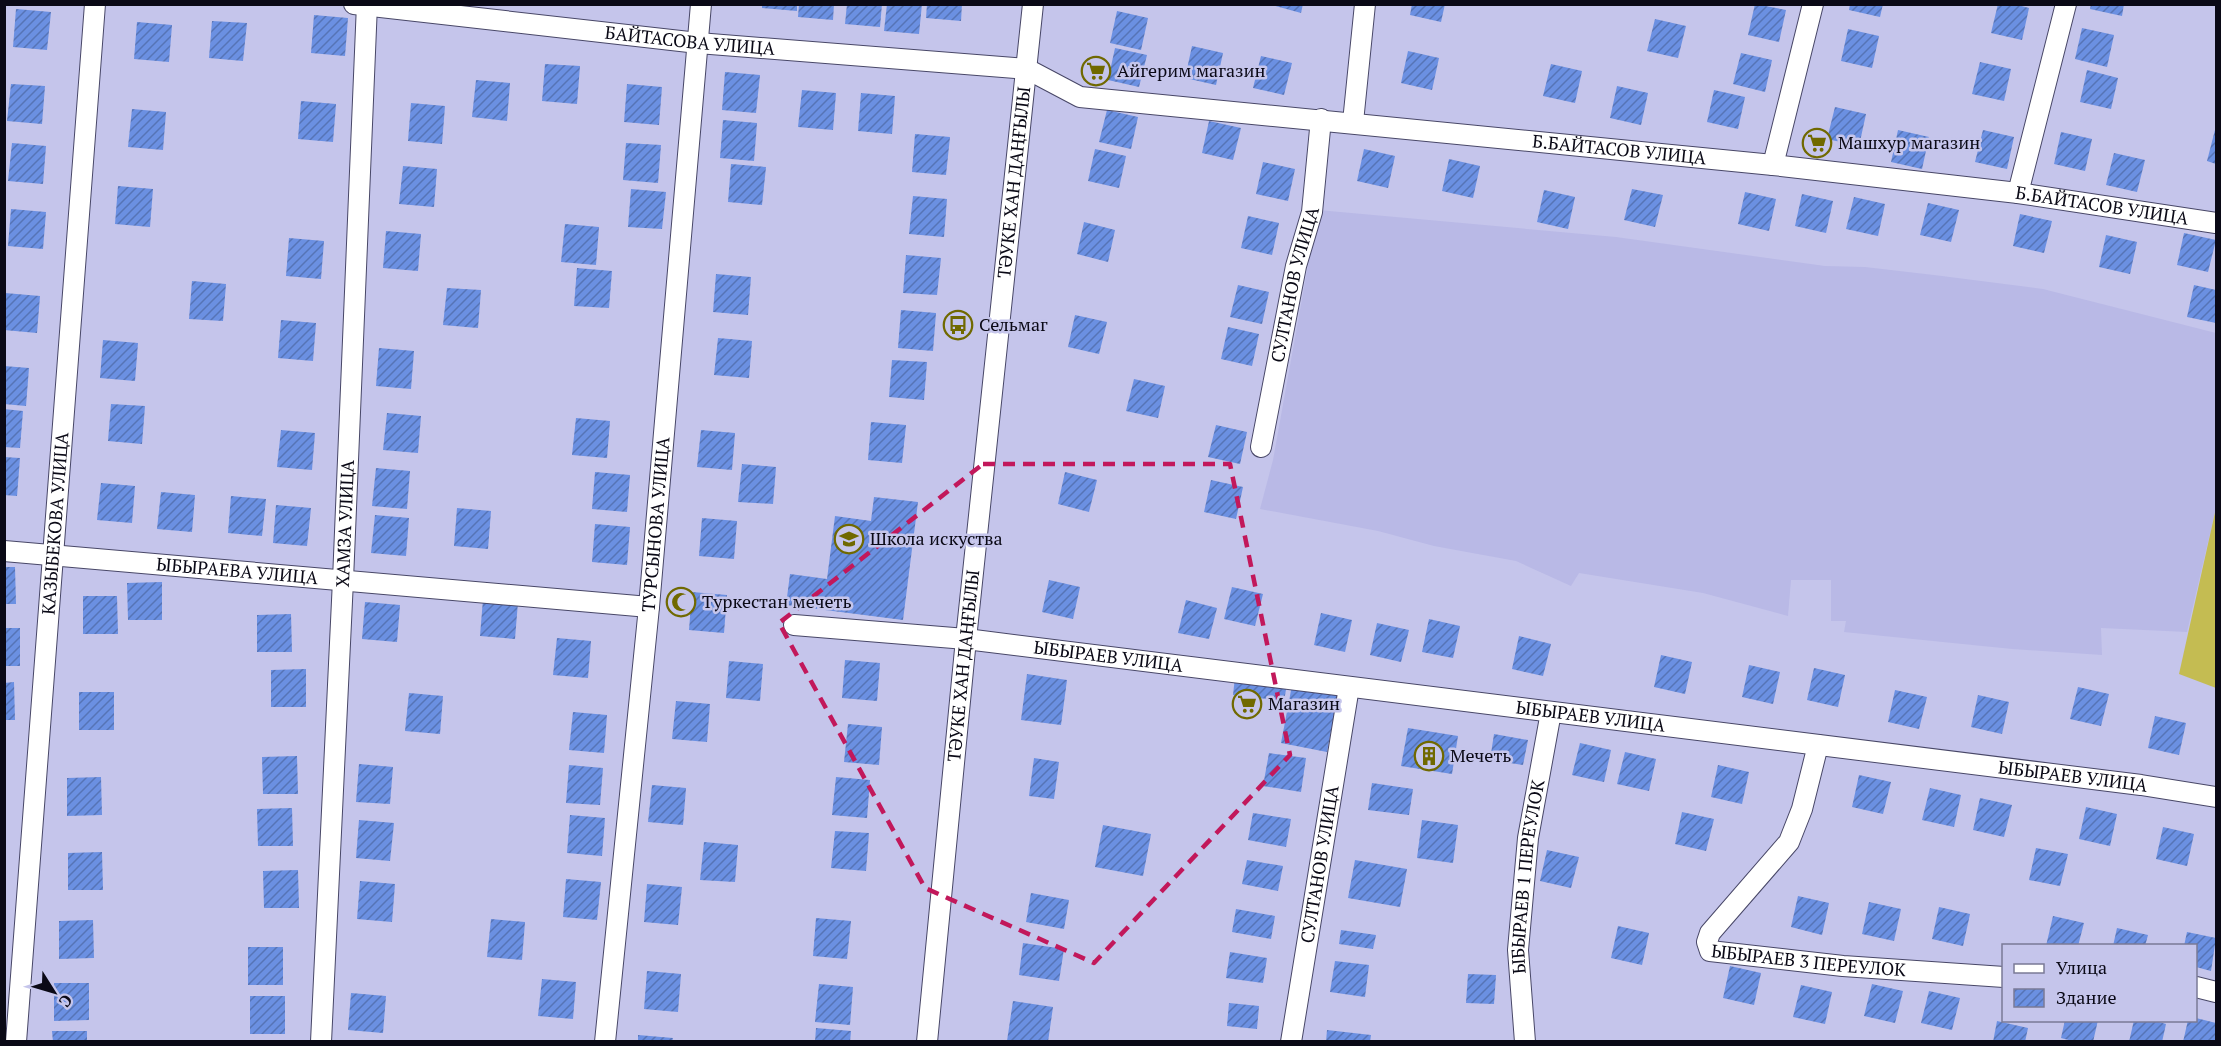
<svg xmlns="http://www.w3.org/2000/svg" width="2221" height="1046" viewBox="0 0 2221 1046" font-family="'PT Serif',serif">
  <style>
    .built { fill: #b9b9e6 }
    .green { fill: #c4bc52 }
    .building { fill: url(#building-hatch) }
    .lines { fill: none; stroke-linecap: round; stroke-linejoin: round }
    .minor-casing { stroke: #484767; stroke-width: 22 }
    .minor { stroke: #fff; stroke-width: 20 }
    .marked { fill: none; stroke: #c2185b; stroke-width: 4.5; stroke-dasharray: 12 8; stroke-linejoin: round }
    .labels { text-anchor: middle; stroke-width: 5; stroke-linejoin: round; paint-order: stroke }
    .street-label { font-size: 18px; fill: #0a0916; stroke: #c5c5eb }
    .poi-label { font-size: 18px; fill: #0a0916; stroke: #c5c5eb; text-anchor: start }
  </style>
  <defs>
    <pattern id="building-hatch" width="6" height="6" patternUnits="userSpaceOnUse" patternTransform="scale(1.5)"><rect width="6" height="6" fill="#6b90e2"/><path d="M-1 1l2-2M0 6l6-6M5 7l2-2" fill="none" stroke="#5674b6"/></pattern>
  </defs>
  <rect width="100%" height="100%" fill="#c5c5eb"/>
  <polygon class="built" points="1318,210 1616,237 1825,266 1865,267 1934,275 2043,289 2216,333 2216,508 2187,632 2101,628 2102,655 2012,649 1844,632 1846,621 1831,621 1831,580 1791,580 1788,616 1703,593 1579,573 1571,586 1516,561 1434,546 1378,531 1260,509 1273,460"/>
  <polygon class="green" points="2216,508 2216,688 2179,674"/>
  <g class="building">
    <polygon points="762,4 797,4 797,11 762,8"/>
    <polygon points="799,4 834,4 833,20 798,17"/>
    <polygon points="847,4 882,4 880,27 845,24"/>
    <polygon points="887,4 922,4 919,34 884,31"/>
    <polygon points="927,4 962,4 961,21 926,18"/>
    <polygon points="1268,4 1303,4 1301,13"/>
    <polygon points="1412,4 1445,4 1441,22 1410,15"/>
    <polygon points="1755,4 1786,10 1779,42 1748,35"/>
    <polygon points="1850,4 1883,4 1880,17 1849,10"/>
    <polygon points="1998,4 2014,4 2029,8 2022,40 1991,33"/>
    <polygon points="2091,4 2124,4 2122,16 2090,9"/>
    <polygon points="16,9 51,12 47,50 13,47"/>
    <polygon points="1117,11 1148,18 1141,50 1110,43"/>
    <polygon points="314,15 348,18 345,56 311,53"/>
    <polygon points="1655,19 1686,26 1678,58 1647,51"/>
    <polygon points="212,21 247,23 243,61 209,58"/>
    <polygon points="137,22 172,25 169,62 134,59"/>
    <polygon points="2082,28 2114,35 2107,67 2075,59"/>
    <polygon points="1848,29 1879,36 1872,68 1841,61"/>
    <polygon points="1192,46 1223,53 1216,85 1185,78"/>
    <polygon points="1115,48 1147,55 1139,87 1108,80"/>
    <polygon points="1408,51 1439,58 1432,90 1401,83"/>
    <polygon points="1741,53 1772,60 1765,92 1733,84"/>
    <polygon points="1261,56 1292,63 1284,95 1253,88"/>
    <polygon points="1980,62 2011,69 2004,101 1972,94"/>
    <polygon points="545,64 580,66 577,104 542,101"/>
    <polygon points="1551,64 1582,71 1575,103 1543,96"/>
    <polygon points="2087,70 2118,78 2111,109 2080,102"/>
    <polygon points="725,72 760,75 756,113 722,110"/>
    <polygon points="476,80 510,83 507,121 472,117"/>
    <polygon points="11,84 45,86 42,124 7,121"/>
    <polygon points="627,84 662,87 659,125 624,122"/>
    <polygon points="1617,86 1648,93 1641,125 1610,118"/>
    <polygon points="802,90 836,93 833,130 798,127"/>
    <polygon points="1714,90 1745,97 1738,129 1707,122"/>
    <polygon points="861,93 895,96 892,134 858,131"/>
    <polygon points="301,101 336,104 333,142 298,139"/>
    <polygon points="411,103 445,106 442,144 408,141"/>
    <polygon points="1835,107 1866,114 1859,146 1827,139"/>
    <polygon points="132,109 166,112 163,150 128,147"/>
    <polygon points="1107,110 1138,117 1131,149 1099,142"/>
    <polygon points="723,120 757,123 754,161 720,158"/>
    <polygon points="1209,121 1241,128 1233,160 1202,153"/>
    <polygon points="2216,126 2216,164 2207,161"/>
    <polygon points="1898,130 1929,137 1922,169 1891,162"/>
    <polygon points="1983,130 2014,137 2007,169 1975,162"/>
    <polygon points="2061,132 2092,139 2085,171 2054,164"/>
    <polygon points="915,134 950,137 946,175 912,172"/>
    <polygon points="12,143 46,146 43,184 8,181"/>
    <polygon points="626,143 661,145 658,183 623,180"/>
    <polygon points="1095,149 1126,156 1119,188 1088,181"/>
    <polygon points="1364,149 1395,156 1388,188 1357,181"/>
    <polygon points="2114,153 2145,160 2137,192 2106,185"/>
    <polygon points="1449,159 1480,166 1473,198 1442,191"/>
    <polygon points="1263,162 1295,169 1288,201 1256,194"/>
    <polygon points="731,164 766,167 762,205 728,202"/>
    <polygon points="403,166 437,169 434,207 399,204"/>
    <polygon points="118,186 153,189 150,227 115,224"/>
    <polygon points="631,189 666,192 662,229 628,227"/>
    <polygon points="1632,189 1663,195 1655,227 1624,220"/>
    <polygon points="1544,190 1575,197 1568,229 1537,222"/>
    <polygon points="1745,192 1776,199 1769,231 1738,224"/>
    <polygon points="1802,194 1833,201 1826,233 1795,226"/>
    <polygon points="913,196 947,199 944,237 909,234"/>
    <polygon points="1854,197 1885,204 1878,236 1846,229"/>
    <polygon points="1928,203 1959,210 1951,242 1920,235"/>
    <polygon points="11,209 46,212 43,249 8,246"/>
    <polygon points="2020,214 2052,221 2044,253 2013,246"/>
    <polygon points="1248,216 1279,223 1272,255 1241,248"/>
    <polygon points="1084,222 1115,230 1108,262 1077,254"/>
    <polygon points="565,224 599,227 596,265 561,262"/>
    <polygon points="386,231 421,234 418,271 383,268"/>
    <polygon points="2184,233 2216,240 2208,272 2177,265"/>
    <polygon points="2106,235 2137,242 2130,274 2099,267"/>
    <polygon points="289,238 324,241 321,279 286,276"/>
    <polygon points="906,255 941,258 937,295 903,293"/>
    <polygon points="577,268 612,271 609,308 574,306"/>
    <polygon points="716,274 751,277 748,315 713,312"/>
    <polygon points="192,281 226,284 223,321 189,319"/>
    <polygon points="1238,285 1269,292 1262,324 1230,317"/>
    <polygon points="2194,285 2216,290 2216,323 2187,317"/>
    <polygon points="447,288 481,290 478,328 443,325"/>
    <polygon points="5,293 40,296 37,333 4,330"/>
    <polygon points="901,310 936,313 933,351 898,348"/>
    <polygon points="1075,315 1107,322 1099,354 1068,347"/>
    <polygon points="281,320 316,323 313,361 278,358"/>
    <polygon points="1228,327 1259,334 1252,366 1221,359"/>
    <polygon points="718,338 752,341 749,378 714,375"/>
    <polygon points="103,340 138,343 135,381 100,378"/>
    <polygon points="379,348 414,351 411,389 376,386"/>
    <polygon points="892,360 927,362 924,400 889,397"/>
    <polygon points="4,366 29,368 26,406 4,404"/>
    <polygon points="1134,379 1165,386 1158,418 1126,411"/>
    <polygon points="111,404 145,406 142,444 108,441"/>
    <polygon points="4,409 23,411 20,448 4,447"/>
    <polygon points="387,413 421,416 418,453 383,450"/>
    <polygon points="576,418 610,421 607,458 572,455"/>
    <polygon points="871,422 906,425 902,463 868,460"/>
    <polygon points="1216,425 1247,432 1240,464 1208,457"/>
    <polygon points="281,430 315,433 312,470 277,467"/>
    <polygon points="701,430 735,433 732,470 697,467"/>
    <polygon points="4,457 20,458 17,496 4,495"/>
    <polygon points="742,464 776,467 773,504 738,502"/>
    <polygon points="376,468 410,471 407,509 372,506"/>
    <polygon points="595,472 630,475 627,512 592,509"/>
    <polygon points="1065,472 1097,480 1089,512 1058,504"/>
    <polygon points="1211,480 1243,487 1236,519 1204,512"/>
    <polygon points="101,483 135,486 132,523 97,520"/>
    <polygon points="161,492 195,495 192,532 157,529"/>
    <polygon points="231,496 266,499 262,536 228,533"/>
    <polygon points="874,497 918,502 903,620 786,605 790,574 827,579 835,516 871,521"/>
    <polygon points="276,505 311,508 307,546 273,543"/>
    <polygon points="457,508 491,511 488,549 454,546"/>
    <polygon points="375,515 409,518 406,556 371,553"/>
    <polygon points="702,518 737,521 734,559 699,556"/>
    <polygon points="595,524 630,527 627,565 592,562"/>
    <polygon points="4,567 15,567 16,604 4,604"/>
    <polygon points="1049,580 1080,587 1073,619 1042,612"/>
    <polygon points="162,582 162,620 128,620 127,583"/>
    <polygon points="1232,587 1263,594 1255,626 1224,619"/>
    <polygon points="692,592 727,595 724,633 689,630"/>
    <polygon points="83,596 117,596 118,634 83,634"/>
    <polygon points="483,599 518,602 515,639 480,636"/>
    <polygon points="1186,600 1217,608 1209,639 1178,633"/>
    <polygon points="365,602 400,605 397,642 362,639"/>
    <polygon points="1321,613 1352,620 1345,652 1314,645"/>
    <polygon points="291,614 292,652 257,652 257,615"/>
    <polygon points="1429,619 1460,626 1453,658 1422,652"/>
    <polygon points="1377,623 1409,630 1401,662 1370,655"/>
    <rect x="4" y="628" width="16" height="38"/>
    <polygon points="1519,636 1551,644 1543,676 1512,669"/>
    <polygon points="557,638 591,641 588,678 553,675"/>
    <polygon points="1661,655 1692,662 1685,694 1654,687"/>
    <polygon points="845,660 880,663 877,701 842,698"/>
    <polygon points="729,661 763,664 760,701 726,698"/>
    <polygon points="1749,665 1780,672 1773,704 1742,697"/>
    <polygon points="1814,668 1845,675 1838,707 1807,700"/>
    <polygon points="306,669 306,707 271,707 271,670"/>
    <polygon points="1027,674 1067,680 1061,725 1021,720"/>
    <polygon points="1235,677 1287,684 1284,701 1233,695"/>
    <polygon points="14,682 15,720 4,720 4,683"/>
    <polygon points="1292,685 1338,693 1327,752 1281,743"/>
    <polygon points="2078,687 2109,694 2101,726 2070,719"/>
    <polygon points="1895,690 1927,697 1919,729 1888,722"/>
    <rect x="79" y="692" width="35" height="38"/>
    <polygon points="409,693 443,696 440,734 405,731"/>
    <polygon points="1978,695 2009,702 2002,734 1971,727"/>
    <polygon points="676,701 710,704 707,742 672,739"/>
    <polygon points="573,712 607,715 604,753 569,750"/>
    <polygon points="2155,716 2186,723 2179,755 2148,748"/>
    <polygon points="848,724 882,727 879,765 844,762"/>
    <polygon points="1408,728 1458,736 1452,774 1401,766"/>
    <polygon points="1494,734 1528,740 1523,765 1490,760"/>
    <polygon points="1580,743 1611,750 1604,782 1572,775"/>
    <polygon points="1625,752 1656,759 1649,791 1617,784"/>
    <polygon points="1269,753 1306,758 1301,792 1263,786"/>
    <polygon points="297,756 298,794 263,794 262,757"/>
    <polygon points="1034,758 1059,762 1054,799 1029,796"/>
    <polygon points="359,764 393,767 390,804 356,802"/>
    <polygon points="569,765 603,768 600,805 566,803"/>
    <polygon points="1718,765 1749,772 1742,804 1711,797"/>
    <polygon points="1859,775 1891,782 1883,814 1852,807"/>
    <polygon points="101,777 102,815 67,816 67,778"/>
    <polygon points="836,777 870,780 867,818 832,815"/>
    <polygon points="1372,783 1413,789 1409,815 1368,810"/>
    <polygon points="652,785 686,788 683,825 648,822"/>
    <polygon points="1930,788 1961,795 1954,827 1922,820"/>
    <polygon points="1980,798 2012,805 2004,837 1973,830"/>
    <polygon points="2086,807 2117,814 2110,846 2079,839"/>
    <polygon points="292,808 293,846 258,846 257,809"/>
    <polygon points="1682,812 1714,819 1706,851 1675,844"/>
    <polygon points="1253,813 1291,819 1286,847 1248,840"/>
    <polygon points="570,815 605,818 602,856 567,853"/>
    <polygon points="359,820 394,823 390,861 356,858"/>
    <polygon points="1422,820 1458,825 1453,863 1417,858"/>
    <polygon points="1103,825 1151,834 1143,876 1095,867"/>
    <polygon points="2163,827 2194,834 2187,866 2156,859"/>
    <polygon points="835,831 869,833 866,871 831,868"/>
    <polygon points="704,842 738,845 735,882 700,880"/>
    <polygon points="2036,848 2068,854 2060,886 2029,880"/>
    <polygon points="1547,850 1579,857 1571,888 1540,881"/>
    <polygon points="102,852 103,890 68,890 68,853"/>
    <polygon points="1247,860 1283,866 1278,891 1242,884"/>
    <polygon points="1355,860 1407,869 1400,907 1348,898"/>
    <polygon points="298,870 299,908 264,908 263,871"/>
    <polygon points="566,879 601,882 597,920 563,917"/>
    <polygon points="360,881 395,884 392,922 357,919"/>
    <polygon points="647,884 682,887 678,925 644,922"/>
    <polygon points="1031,893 1069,900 1064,929 1026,922"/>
    <polygon points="1798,896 1829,903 1822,935 1791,927"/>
    <polygon points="1869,902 1901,909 1894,941 1862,934"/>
    <polygon points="1939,907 1970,914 1963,946 1932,939"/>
    <polygon points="1236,909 1275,916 1271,939 1232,932"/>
    <polygon points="2053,916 2084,923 2078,946 2046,946"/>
    <polygon points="816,918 851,921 847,959 813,956"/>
    <polygon points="491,919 525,922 522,960 487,957"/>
    <polygon points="93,920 94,958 59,959 59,921"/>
    <polygon points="1618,926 1649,933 1642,965 1611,958"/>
    <polygon points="2117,928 2148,935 2145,946 2113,946"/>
    <polygon points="1341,930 1376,935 1373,949 1339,944"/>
    <polygon points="2187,932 2216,938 2211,971 2196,967 2196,946 2184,946"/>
    <polygon points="1023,943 1064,949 1059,981 1019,975"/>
    <rect x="248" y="947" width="35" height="38"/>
    <polygon points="1230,952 1267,958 1263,983 1226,978"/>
    <polygon points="1335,961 1369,965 1365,997 1330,992"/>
    <polygon points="1730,966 1761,973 1754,1005 1723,998"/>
    <polygon points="647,971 681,974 678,1012 644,1009"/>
    <polygon points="1468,974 1496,975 1494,1004 1466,1003"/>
    <polygon points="542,979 576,982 573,1019 538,1016"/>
    <polygon points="54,983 89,983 89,1020 54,1021"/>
    <polygon points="819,984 853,987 850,1025 815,1022"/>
    <polygon points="1872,984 1903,991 1895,1023 1864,1016"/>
    <polygon points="1801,985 1832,992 1825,1024 1793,1017"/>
    <polygon points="1929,991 1960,998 1952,1030 1921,1023"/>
    <polygon points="351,993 386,996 383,1033 348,1030"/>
    <rect x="250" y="996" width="35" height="38"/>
    <polygon points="1013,1001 1053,1007 1048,1042 1007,1041"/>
    <polygon points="1229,1003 1259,1006 1257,1029 1227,1026"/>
    <polygon points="2196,1018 2216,1023 2216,1042 2183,1042 2188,1020 2196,1020"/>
    <polygon points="2065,1020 2098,1020 2093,1042 2076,1042 2061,1038"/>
    <polygon points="2134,1020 2152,1020 2166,1024 2162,1042 2129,1042"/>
    <polygon points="1997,1021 2028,1028 2025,1042 1993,1042"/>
    <polygon points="816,1028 851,1031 850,1042 815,1042"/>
    <polygon points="1327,1030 1371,1035 1370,1042 1326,1042"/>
    <polygon points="52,1031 87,1031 87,1042 53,1042"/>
    <polygon points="638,1035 673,1038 672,1042 638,1042"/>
  </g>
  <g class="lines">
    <g class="minor-casing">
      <g id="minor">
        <path id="s1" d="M354,4L698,43L1027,69L1080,97L1773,165L2018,193L2216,223"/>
        <polyline points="1353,122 1365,4"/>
        <polyline points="1773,165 1813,4"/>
        <polyline points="2018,193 2066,4"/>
        <path id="s2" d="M1261,447L1296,266L1312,212L1321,119"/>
        <path id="s3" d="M4,551L649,607"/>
        <path id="s4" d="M794,625L966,639L2141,785L2216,797"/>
        <path id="s5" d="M1818,745L1802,809L1789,842L1710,933L1707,942L1710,951L1843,966L2004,977"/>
        <polyline points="2196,987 2216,992"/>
        <path id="s6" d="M16,1042L95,4"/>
        <path id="s7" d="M321,1042L343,580L367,4"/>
        <path id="s8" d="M605,1042L649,607L701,4"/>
        <path id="s9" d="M927,1042L966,639L1033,4"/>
        <path id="s10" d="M1291,1042L1349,687"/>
        <path id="s11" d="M1525,1042L1518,950L1528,838L1551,712"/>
      </g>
    </g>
    <use href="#minor" class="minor"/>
  </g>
  <path class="marked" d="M983,464H1230L1290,755L1094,963L925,888L779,623Z"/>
  <defs>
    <g id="supermarket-ring" transform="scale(1.5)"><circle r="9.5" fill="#c5c5eb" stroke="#706900" stroke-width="1.5"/><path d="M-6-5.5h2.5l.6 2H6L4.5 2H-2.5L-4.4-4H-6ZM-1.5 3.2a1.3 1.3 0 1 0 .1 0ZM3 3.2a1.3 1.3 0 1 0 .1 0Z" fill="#706900"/></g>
    <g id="bus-ring" transform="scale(1.5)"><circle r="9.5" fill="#c5c5eb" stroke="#706900" stroke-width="1.5"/><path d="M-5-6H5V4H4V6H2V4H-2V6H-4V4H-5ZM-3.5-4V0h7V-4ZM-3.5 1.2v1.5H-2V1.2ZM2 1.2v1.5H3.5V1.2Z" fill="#706900"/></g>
    <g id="school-ring" transform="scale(1.5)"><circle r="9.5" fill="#c5c5eb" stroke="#706900" stroke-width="1.5"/><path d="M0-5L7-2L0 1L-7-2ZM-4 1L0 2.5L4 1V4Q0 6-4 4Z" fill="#706900"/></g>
    <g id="mosque-ring" transform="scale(1.5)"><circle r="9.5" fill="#c5c5eb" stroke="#706900" stroke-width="1.5"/><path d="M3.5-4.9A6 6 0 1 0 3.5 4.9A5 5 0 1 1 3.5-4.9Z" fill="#706900"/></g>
    <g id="building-ring" transform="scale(1.5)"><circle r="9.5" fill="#c5c5eb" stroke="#706900" stroke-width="1.5"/><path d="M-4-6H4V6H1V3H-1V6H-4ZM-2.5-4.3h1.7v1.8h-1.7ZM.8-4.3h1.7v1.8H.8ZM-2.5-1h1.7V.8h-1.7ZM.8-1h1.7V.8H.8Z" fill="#706900"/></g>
  </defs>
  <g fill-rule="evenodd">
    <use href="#supermarket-ring" x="1096" y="71"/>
    <use href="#supermarket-ring" x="1817" y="143"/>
    <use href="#bus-ring" x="958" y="325"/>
    <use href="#school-ring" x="849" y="539"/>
    <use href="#mosque-ring" x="681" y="602"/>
    <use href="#supermarket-ring" x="1247" y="704"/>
    <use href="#building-ring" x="1429" y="756"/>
  </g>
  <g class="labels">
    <g class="street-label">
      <text dy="6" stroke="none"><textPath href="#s1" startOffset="338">БАЙТАСОВА УЛИЦА</textPath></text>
      <text dy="6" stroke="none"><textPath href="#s1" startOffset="1278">Б.БАЙТАСОВ УЛИЦА</textPath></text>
      <text dy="6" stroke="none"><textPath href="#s9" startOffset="864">ТӘУКЕ ХАН ДАҢҒЫЛЫ</textPath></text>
      <text dy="6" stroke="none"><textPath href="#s1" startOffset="1764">Б.БАЙТАСОВ УЛИЦА</textPath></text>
      <text dy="6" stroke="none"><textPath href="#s2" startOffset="166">СУЛТАНОВ УЛИЦА</textPath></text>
      <text dy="6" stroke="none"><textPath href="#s6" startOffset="520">КАЗЫБЕКОВА УЛИЦА</textPath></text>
      <text dy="6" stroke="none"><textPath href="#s7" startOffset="519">ХАМЗА УЛИЦА</textPath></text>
      <text dy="6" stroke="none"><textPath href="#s8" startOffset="520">ТУРСЫНОВА УЛИЦА</textPath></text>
      <text dy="6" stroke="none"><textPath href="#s3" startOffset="234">ЫБЫРАЕВА УЛИЦА</textPath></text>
      <text dy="6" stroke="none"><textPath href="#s4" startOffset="316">ЫБЫРАЕВ УЛИЦА</textPath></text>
      <text dy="6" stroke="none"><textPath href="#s9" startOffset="378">ТӘУКЕ ХАН ДАҢҒЫЛЫ</textPath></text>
      <text dy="6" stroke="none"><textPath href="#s4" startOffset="802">ЫБЫРАЕВ УЛИЦА</textPath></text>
      <text dy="6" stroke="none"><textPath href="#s4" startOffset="1288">ЫБЫРАЕВ УЛИЦА</textPath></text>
      <text dy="6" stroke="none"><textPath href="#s10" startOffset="180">СУЛТАНОВ УЛИЦА</textPath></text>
      <text dy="6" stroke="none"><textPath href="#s11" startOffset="166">ЫБЫРАЕВ 1 ПЕРЕУЛОК</textPath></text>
      <text dy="6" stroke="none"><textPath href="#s5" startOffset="340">ЫБЫРАЕВ 3 ПЕРЕУЛОК</textPath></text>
    </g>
    <g class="poi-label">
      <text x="1117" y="77">Айгерим магазин</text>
      <text x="1838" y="149">Машхур магазин</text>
      <text x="979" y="331">Сельмаг</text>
      <text x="870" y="545">Школа искуства</text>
      <text x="702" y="608">Туркестан мечеть</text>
      <text x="1268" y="710">Магазин</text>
      <text x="1450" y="762">Мечеть</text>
    </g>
  </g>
  <rect width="2221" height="1046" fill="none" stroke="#0a0916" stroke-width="12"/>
  <rect x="2002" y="944" width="195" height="78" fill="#c5c5eb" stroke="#7a7a96" stroke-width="1.5"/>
  <rect x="2014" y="964" width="30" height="9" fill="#ffffff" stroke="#7a7a96" stroke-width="1.5"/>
  <text x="2056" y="974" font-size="18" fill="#0a0916">Улица</text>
  <rect x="2014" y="989" width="30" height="18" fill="url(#building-hatch)" stroke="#7a7a96" stroke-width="1.5"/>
  <text x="2056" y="1004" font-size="18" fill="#0a0916">Здание</text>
  <g transform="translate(54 992) rotate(127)" stroke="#c5c5eb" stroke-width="4.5" paint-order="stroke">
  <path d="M0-4.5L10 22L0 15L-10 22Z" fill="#0a0916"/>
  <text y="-9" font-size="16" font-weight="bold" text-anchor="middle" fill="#0a0916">С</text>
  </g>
</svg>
